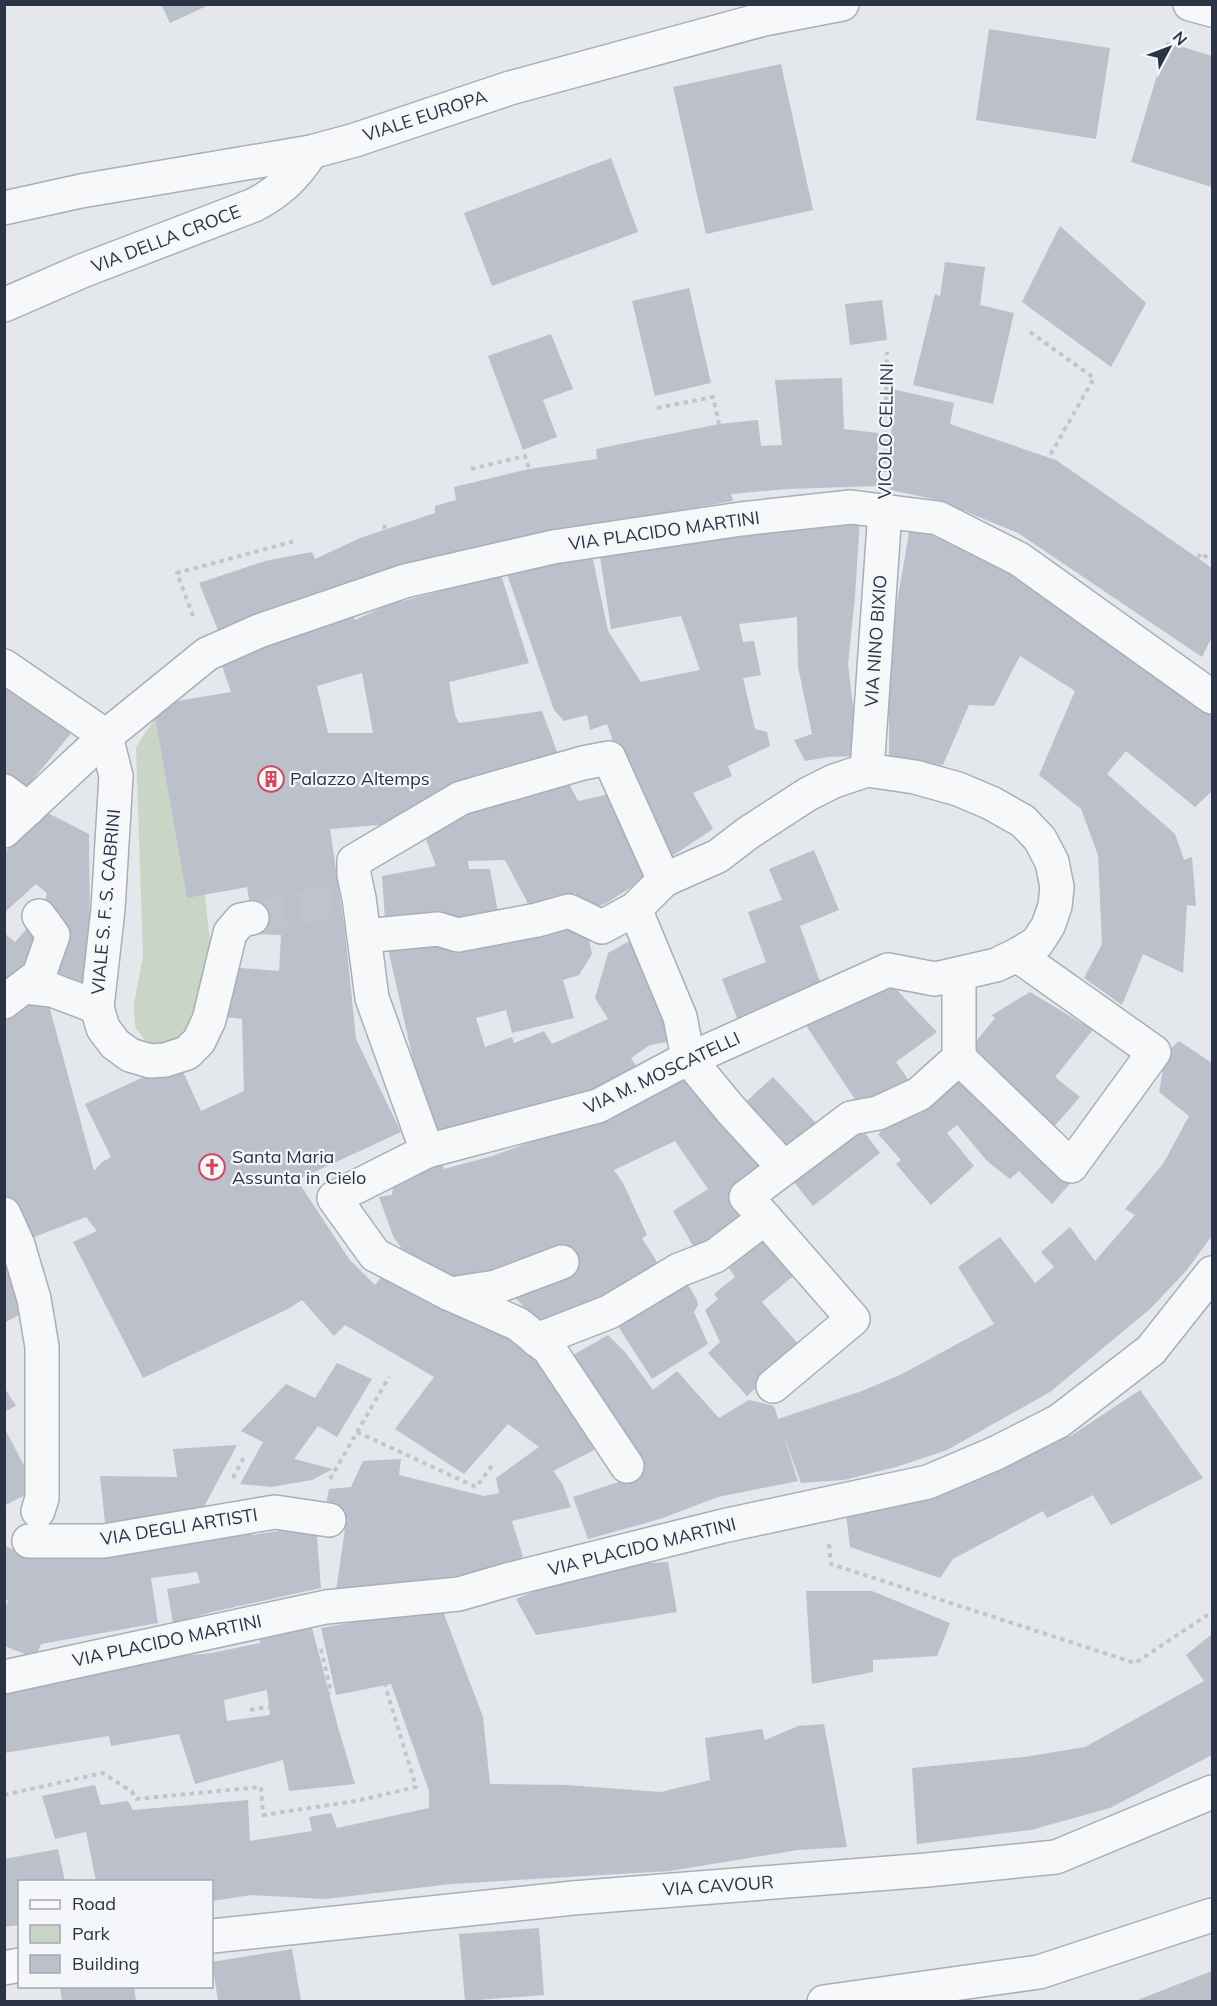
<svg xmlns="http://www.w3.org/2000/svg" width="1217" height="2006" viewBox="0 0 1217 2006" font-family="Mulish,sans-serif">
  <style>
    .green { fill: #c9d6c5 }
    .building { fill: #bbc0ca; fill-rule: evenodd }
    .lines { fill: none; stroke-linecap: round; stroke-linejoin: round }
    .minor-tunnel { stroke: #bfc3cb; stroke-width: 33; stroke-dasharray: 33 16; stroke-linecap: butt }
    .minor-casing { stroke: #a9aeb7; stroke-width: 36 }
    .path { stroke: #c2c5cb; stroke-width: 4; stroke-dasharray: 4.5 4.5; stroke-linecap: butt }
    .minor { stroke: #f7f8fa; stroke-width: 33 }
    .labels { text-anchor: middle; stroke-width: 4.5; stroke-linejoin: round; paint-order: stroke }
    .street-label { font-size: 18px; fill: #2b3445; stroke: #f4f6f9 }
    .poi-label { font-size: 18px; fill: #2b3445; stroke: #f4f6f9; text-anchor: start }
  </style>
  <rect width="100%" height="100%" fill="#e4e7ec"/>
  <polygon class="green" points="156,717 187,897 205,894 213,971 184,1040 153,1046 145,1040 135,1027 134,1004 143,956 136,747"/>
  <g class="building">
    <polygon points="161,4 211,4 170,23"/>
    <polygon points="989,29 1110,48 1096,139 976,120"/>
    <polygon points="1167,42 1212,56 1212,187 1131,162"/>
    <polygon points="781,64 813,210 706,234 673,87"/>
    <polygon points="611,158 638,232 492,286 464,213"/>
    <polygon points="1060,226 1146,303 1111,367 1022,302"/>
    <polygon points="945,262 985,267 980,305 1014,313 993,404 913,385 935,294 940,296"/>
    <polygon points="689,288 711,383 655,396 632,301"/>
    <polygon points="882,300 887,340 850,345 845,304"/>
    <polygon points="551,334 573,389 543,400 557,437 523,450 488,356"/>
    <polygon points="842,378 844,429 878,433 877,486 788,489 731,494 733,501 544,535 221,638 199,583 265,561 312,552 315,559 360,538 435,513 435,506 456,500 454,487 529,469 597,459 596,449 719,424 758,420 761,446 782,445 775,380"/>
    <polygon points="892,389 954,403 950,424 1056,460 1212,568 1212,637 1202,657 1018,533 938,500 890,490"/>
    <polygon points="860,518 855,597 848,664 859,756 828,757 805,761 794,740 812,734 798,667 797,617 739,624 743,642 754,641 761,675 743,678 755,729 767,732 770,746 728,766 732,776 693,793 713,829 663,862 631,795 607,724 590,730 587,715 564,721 554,710 507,574 592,555 608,631 641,682 700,670 681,616 611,629 599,550"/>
    <polygon points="910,527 982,554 1050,594 1212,709 1212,791 1195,807 1126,751 1107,774 1175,834 1184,860 1192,857 1196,906 1187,905 1183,973 1143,954 1122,1005 1084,978 1102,944 1098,855 1081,809 1039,775 1075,691 1020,656 994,706 969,705 943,765 889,759 889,649"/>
    <path d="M501,575L529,663L449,682L455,715L459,723L542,711L562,765L468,790L437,792V804L405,823L330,829L345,931L356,1039L401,1132L297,1180L349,1259L375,1285L383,1275L536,1351L606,1444L553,1471L562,1483L571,1507L512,1521L523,1557L485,1571L427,1581L389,1584L336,1591L346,1522L325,1509L329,1489L351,1487L363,1461L401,1459L399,1475L484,1496L499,1493L496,1478L539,1447L508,1424L464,1474L395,1429L434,1377L345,1325L334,1336L302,1300L288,1309L143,1378L73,1242L97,1231L86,1217L24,1241L4,1195V1020L9,1019L8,1009L47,998L94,1171L102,1162L111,1157L85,1104L178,1061L201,1111L244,1091L242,1019L226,1017L229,967L279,971L281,935L255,934L247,887L187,898L153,705L231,692L222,666L248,649L351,612L355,620L388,605ZM362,673L373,733H328L317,686Z"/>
    <polygon points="4,685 73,731 20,795 4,784"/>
    <polygon points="564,774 578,801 619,792 651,874 607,903 584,912 575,893 533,913 505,860 468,861 469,869 490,869 498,912 474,925 385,920 382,876 436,866 420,824"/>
    <polygon points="48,813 89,834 90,936 82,987 45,980 43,909 47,893 36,884 4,913 4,853"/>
    <polygon points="814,850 839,910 800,926 823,990 740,1026 722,979 766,962 748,912 782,900 769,869"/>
    <polygon points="574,919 586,927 592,954 579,975 563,980 574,1018 512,1033 506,1010 476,1018 485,1047 512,1037 514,1043 544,1031 552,1044 608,1019 595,998 608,953 633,939 677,1040 650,1045 631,1058 638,1069 575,1103 441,1141 414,1064 387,944"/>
    <polygon points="34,921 48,944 4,989 4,933 15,942"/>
    <polygon points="890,983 937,1032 896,1062 915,1089 862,1110 805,1024"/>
    <polygon points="1030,992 1093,1030 1055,1077 1080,1097 1045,1137 965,1055 995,1018 992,1015"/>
    <polygon points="1179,1041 1212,1063 1212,1236 1186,1271 1150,1309 1050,1392 947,1450 896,1467 844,1480 801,1483 783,1434 798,1481 718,1497 660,1519 588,1539 573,1497 643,1474 568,1358 608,1335 625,1352 653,1390 677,1371 719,1418 749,1400 774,1406 778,1419 862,1391 902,1374 994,1324 958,1267 1000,1237 1035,1283 1054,1267 1041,1252 1070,1227 1095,1261 1135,1215 1125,1209 1163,1164 1189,1116 1159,1092 1166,1053"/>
    <polygon points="690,1069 771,1163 757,1218 700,1258 673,1211 708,1189 675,1141 614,1170 623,1183 647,1235 642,1238 662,1270 546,1328 510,1293 453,1284 417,1271 393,1236 379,1197 392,1195 394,1178 441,1160 444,1169 492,1156 612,1113"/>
    <polygon points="967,1071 1074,1179 1052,1204 1019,1171 1010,1179 987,1161 957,1125 947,1133 974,1166 931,1205 896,1164 901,1160 878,1134 930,1093"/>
    <polygon points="773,1077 816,1123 781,1156 738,1109"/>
    <polygon points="858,1124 880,1153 813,1206 790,1177"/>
    <polygon points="766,1225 802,1269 762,1302 804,1351 761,1383 747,1396 708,1353 720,1342 705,1310 718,1299 714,1294 735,1277 721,1257"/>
    <polygon points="4,1236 9,1246 19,1315 4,1323"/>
    <polygon points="683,1276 697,1300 698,1305 694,1312 708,1344 652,1379 612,1317"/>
    <polygon points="337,1363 372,1379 337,1437 318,1426 294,1459 333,1469 312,1480 271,1487 240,1484 263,1442 241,1431 286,1384 315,1398"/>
    <polygon points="4,1387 16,1406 4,1412"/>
    <polygon points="1140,1390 1203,1478 1111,1525 1093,1495 1047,1518 1043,1511 953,1559 940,1578 850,1547 846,1515 1065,1430 1069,1437"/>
    <polygon points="4,1427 36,1489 4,1506"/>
    <polygon points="237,1445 199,1516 106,1531 100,1476 177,1477 173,1449"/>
    <polygon points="316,1525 321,1588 212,1612 173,1623 167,1589 200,1583 197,1572 151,1578 158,1623 41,1644 35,1658 4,1646 4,1612 8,1600 4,1599 4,1545 18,1552 251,1527 252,1535"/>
    <polygon points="668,1562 677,1612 536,1635 516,1599 563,1579 614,1565"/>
    <polygon points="806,1591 872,1591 950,1623 937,1656 873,1660 873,1672 812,1684"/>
    <polygon points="441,1606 483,1717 490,1784 567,1785 661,1792 710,1780 705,1738 762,1729 765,1740 798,1726 824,1724 847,1847 798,1850 670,1871 451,1884 326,1899 251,1895 212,1901 212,1881 96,1881 86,1832 55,1839 42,1796 95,1785 101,1805 128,1801 133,1810 248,1800 250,1841 312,1831 309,1817 331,1813 337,1828 429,1808 429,1791 391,1684 336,1695 321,1628"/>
    <path d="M312,1628L338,1727L355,1784L289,1791L283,1760L195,1784L179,1734L111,1746L109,1736L4,1753V1689L159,1662L162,1658L212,1653L260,1643L259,1637ZM267,1690L270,1715L227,1721L224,1700Z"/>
    <polygon points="1212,1634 1212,1755 1110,1808 1031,1830 917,1844 912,1768 1024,1757 1085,1747 1204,1681 1186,1655"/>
    <polygon points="58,1849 65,1881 20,1881 20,1925 4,1927 4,1859"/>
    <polygon points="539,1928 544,1995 465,2001 459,1934"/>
    <polygon points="292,1949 301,2001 218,2001 212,1962"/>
    <polygon points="1212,1971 1212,2001 1135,2001"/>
    <polygon points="60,1986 134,1986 136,2001 62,2001"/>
  </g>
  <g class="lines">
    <polyline class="minor-tunnel" points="252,918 340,900"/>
    <g class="minor-casing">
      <g id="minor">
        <polyline points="1190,4 1212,10"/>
        <polyline points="4,208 81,191 311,152 355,140 510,88 764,19 842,4"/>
        <path d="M4,305L82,271L254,205C279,192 296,176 311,152"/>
        <polyline points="4,666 106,736"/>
        <polyline points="106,736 116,776 108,909 97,1007 103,1028 115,1044 130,1055 150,1061 165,1060 187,1053 199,1041 209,1020 230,933 241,920 252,918"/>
        <polyline points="867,770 885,511"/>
        <polyline points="4,791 28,809"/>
        <polyline points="4,831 106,736 207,654 259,631 405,581 553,547 741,519 851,507 938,518 1019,559 1212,697"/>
        <polyline points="635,909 680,1017 688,1058 731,1110 784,1168"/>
        <polyline points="364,936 438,929 458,935 537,920 569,911 602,927 635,909 664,880 718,856 748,833 808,794 834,781 867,770 915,777 958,789 991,803 1023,821 1040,839 1052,862 1057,887 1055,906 1048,926 1037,943 1017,955 996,965 935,979 888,970 701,1054 688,1058 598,1106 427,1151 334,1198 375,1255 450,1294 518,1324 549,1349 627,1466"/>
        <polyline points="25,987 52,990 97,1007"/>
        <polyline points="4,1002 39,975 53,935 39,916"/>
        <polyline points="959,1058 1071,1166 1154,1052 1017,955"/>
        <polyline points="427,1151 372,998 359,898 354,875 354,861 461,798 583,763 609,758 664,880"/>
        <polyline points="4,1214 18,1245 34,1299 42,1347 42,1498 38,1511"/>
        <polyline points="765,1218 853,1319 773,1386"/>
        <polyline points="450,1294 496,1287 562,1262"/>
        <polyline points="537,1340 609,1312 679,1270 715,1256 765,1218 746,1197 851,1118 878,1113 919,1094 959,1058 959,974"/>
        <polyline points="29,1541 104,1541 275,1512 329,1520"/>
        <polyline points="4,1677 326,1607 459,1594 507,1580 723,1526 928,1482 996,1453 1059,1421 1151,1350 1212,1273"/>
        <polyline points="212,1936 573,1898 927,1870 1056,1857 1212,1792"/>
        <polyline points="4,1968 20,1965"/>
        <polyline points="824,2002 1039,1972 1212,1915"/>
      </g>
    </g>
    <g class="path">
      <polyline points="1030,332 1094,378 1049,457"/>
      <polyline points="657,408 713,397 719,424"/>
      <polyline points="471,469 525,456 529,469"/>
      <polyline points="885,472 887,352"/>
      <polyline points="384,525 385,529"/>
      <polyline points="1198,558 1201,553 1212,561"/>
      <polyline points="193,616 177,573 295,541"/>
      <polyline points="357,1432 476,1487 494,1463"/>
      <polyline points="233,1478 245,1455"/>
      <polyline points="330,1479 389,1377"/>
      <polyline points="829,1544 831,1564 1135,1663 1212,1612"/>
      <polyline points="321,1649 331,1692 329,1693"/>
      <polyline points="250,1710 269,1707"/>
      <polyline points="4,1795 103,1773 132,1792 136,1799 261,1787 263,1815 356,1801 416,1787 385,1685"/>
    </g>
    <use href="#minor" class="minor"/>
  </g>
  <defs>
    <g id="building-ring" transform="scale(1.35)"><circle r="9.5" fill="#f4f6f9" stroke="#d1495b" stroke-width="1.5"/><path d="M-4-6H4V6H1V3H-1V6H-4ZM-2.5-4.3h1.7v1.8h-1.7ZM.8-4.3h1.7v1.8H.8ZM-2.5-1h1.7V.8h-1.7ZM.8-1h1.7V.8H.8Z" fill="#d1495b"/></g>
    <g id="church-ring" transform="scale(1.35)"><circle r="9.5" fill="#f4f6f9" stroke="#d1495b" stroke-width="1.5"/><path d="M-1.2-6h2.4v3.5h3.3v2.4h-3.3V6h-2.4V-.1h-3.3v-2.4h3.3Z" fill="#d1495b"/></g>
  </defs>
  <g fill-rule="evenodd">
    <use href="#building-ring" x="271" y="779"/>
    <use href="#church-ring" x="212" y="1167"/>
  </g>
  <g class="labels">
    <g class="street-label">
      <text transform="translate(425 116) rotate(-18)" y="6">VIALE EUROPA</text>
      <text transform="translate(166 239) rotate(-21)" y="6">VIA DELLA CROCE</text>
      <text transform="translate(886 431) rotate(-89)" y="6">VICOLO CELLINI</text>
      <text transform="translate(664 531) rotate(-8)" y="6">VIA PLACIDO MARTINI</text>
      <text transform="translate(876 641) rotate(-86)" y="6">VIA NINO BIXIO</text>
      <text transform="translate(106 902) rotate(-85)" y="6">VIALE S. F. S. CABRINI</text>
      <text transform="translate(662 1073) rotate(-25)" y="6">VIA M. MOSCATELLI</text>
      <text transform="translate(179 1527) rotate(-9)" y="6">VIA DEGLI ARTISTI</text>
      <text transform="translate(642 1547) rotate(-14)" y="6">VIA PLACIDO MARTINI</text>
      <text transform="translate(167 1641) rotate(-12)" y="6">VIA PLACIDO MARTINI</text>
      <text transform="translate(718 1886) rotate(-4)" y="6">VIA CAVOUR</text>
    </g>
    <g class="poi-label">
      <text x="290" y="785">Palazzo Altemps</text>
      <text x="232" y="1163">Santa Maria<tspan x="232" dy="21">Assunta in Cielo</tspan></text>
    </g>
  </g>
  <rect width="1217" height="2006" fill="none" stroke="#2b3445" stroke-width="12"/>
  <rect x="18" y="1880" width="195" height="108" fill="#f4f6f9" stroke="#a4a8b1" stroke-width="1.5"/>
  <rect x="30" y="1900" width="30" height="9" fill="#f7f8fa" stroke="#a4a8b1" stroke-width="1.5"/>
  <text x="72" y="1910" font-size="18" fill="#2b3445">Road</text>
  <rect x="30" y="1925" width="30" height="18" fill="#c9d6c5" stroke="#a4a8b1" stroke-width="1.5"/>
  <text x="72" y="1940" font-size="18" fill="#2b3445">Park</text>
  <rect x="30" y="1955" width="30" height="18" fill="#bbc0ca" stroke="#a4a8b1" stroke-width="1.5"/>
  <text x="72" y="1970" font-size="18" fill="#2b3445">Building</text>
  <g transform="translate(1169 48) rotate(49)" stroke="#f4f6f9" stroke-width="4.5" paint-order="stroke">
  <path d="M0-4.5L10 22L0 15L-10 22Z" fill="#2b3445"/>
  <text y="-9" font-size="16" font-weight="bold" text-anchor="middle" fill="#2b3445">N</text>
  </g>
</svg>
